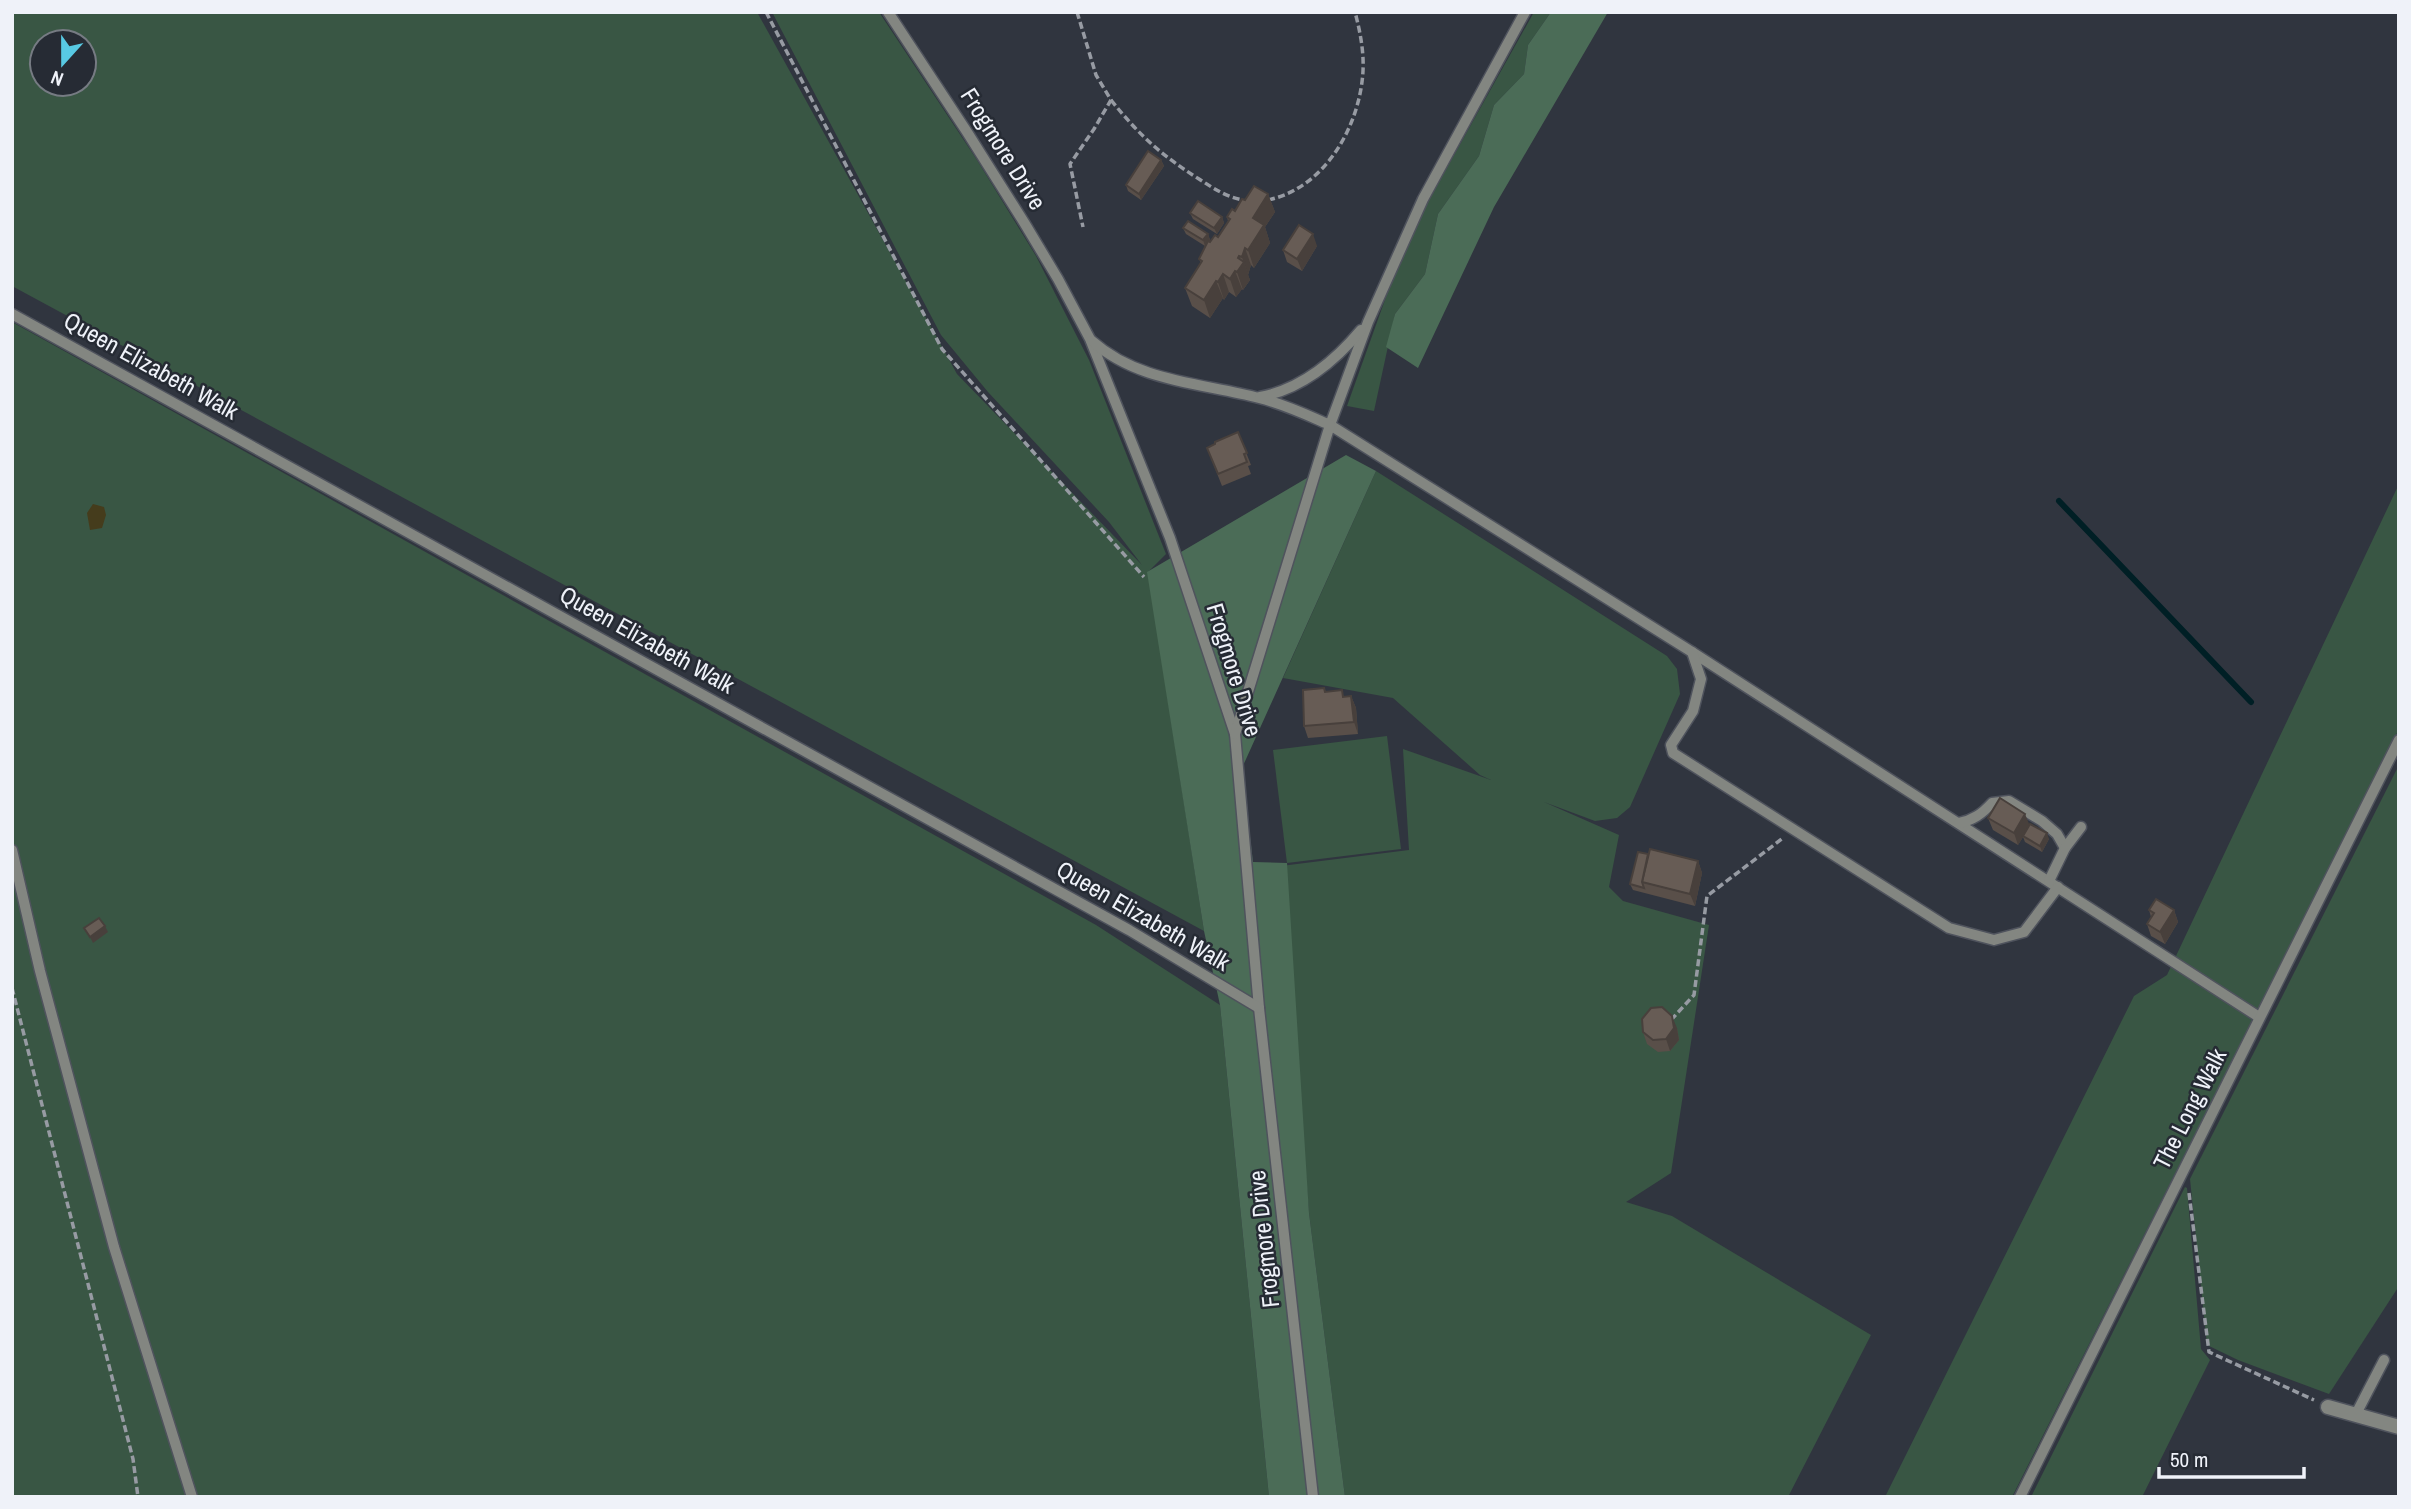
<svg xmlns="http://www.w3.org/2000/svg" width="2411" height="1509" viewBox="0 0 2411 1509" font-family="'Archivo Narrow',sans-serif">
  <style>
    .green { fill: #395644; fill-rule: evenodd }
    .forest { fill: #4b6c57 }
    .sand { fill: #453c1c }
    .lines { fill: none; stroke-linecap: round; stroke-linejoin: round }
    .stream { stroke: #001f25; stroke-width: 6 }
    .lane-casing { stroke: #4f535d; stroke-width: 13 }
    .street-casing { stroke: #4f535d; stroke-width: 17 }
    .path { stroke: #979ba3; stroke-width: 3.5; stroke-dasharray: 7 3.5; stroke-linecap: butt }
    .lane { stroke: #838681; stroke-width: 10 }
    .street { stroke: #838681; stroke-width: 14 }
    .wall { fill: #594f49 }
    .shaded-wall { fill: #48403c }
    .building { fill: #675c55; stroke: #48403c; stroke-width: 2 }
    .labels { text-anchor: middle; stroke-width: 5; stroke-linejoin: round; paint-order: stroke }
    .street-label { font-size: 24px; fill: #eff2f9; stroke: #262b34 }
  </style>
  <rect width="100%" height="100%" fill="#30353f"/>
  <g class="green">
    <path d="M12,12H757L957,374L1142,565L1109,522L988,392L941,335L772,12H879L977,160L1036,256L1089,360L1166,554L1148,572L1204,931L12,286ZM42,42H84V84H42Z"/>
    <polygon points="1534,12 1551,12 1528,45 1524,74 1494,105 1479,156 1438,214 1425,274 1395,314 1374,411 1347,406 1406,241"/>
    <polygon points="12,322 1096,925 1220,1005 1269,1497 12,1497"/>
    <polygon points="1376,471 1667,656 1677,669 1680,694 1630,807 1617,818 1595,821 1544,802 1619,835 1609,887 1623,901 1709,925 1671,1173 1626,1202 1672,1216 1871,1335 1788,1497 1345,1497 1309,1213 1281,866 1409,850 1403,749 1491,780 1480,775 1393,698 1283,678"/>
    <polygon points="2399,484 2399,729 2012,1497 1885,1497 2134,996 2167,975"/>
    <polygon points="1387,736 1401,849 1287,863 1273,750"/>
    <polygon points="2399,765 2399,1286 2329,1394 2238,1360 2207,1345 2190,1179"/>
    <polygon points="2185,1187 2187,1188 2201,1349 2210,1360 2142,1497 2031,1497"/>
  </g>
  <g class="forest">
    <polygon points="1551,12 1608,12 1494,207 1418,368 1386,347 1395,314 1425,274 1438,214 1479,156 1494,105 1524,74 1528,45"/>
    <polygon points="1346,455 1376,471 1242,768 1253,862 1287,863 1309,1213 1345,1497 1269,1497 1220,1005 1204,931 1147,572"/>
  </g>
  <polygon class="sand" points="93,504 104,507 106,515 102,528 90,530 87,513"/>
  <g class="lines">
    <polyline class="stream" points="2059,501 2251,702"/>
    <g class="lane-casing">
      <g id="lane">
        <polyline points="888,12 967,132 1025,224 1058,279 1090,339 1170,538 1235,734 1259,1008 1313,1497"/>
        <polyline points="1525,12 1423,199 1368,322 1330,425 1692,652 2259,1017"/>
        <polyline points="12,314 1129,930 1259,1008"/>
        <path d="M1092,341C1138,382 1202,383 1259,398C1284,404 1307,415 1330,425L1235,734"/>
        <path d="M1260,397C1302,389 1335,361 1361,330"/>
        <polyline points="1692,652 1701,679 1693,711 1671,745 1673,753 1949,928 1994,940 2024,932 2058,887"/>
        <path d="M1959,823C1973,820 1982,814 1992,803L2009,801L2042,821L2057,834L2065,848L2049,881"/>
        <polyline points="2065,848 2081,827"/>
        <polyline points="12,850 40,971 114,1247 192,1497"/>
        <polyline points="2356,1414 2384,1360"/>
        <polyline points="2020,1497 2399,740"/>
      </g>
    </g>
    <g class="street-casing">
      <polyline id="street" points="2328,1407 2399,1427"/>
    </g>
    <g class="path">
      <polyline points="766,12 942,349 1144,577"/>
      <polyline points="1077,12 1096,75 1111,100 1094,129 1070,164 1083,227"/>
      <path d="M1111,100C1139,135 1161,155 1199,179C1213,188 1226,197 1243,200"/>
      <path d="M1268,200C1325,188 1360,126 1363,71C1364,51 1360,31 1355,12"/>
      <polyline points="12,988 133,1459 138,1497"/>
      <polyline points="1671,1020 1694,995 1707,896 1783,838"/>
      <polyline points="2189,1193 2209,1352 2314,1400"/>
    </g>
    <use href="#lane" class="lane"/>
    <use href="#street" class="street"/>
  </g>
  <g class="wall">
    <polygon points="1161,160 1164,166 1141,200 1128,191 1126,185"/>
    <polygon points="1268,194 1275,212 1265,227 1270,243 1254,268 1251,265 1248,275 1250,280 1243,290 1242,289 1236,297 1229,292 1224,300 1223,298 1210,318 1192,306 1185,288 1201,263 1199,259 1205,246 1186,234 1183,228 1208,234 1210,240 1209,241 1210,242 1218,237 1228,221 1227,217 1245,200"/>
    <polygon points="1190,213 1222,217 1224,223 1217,234 1193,219"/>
    <polygon points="1317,246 1302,271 1287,262 1283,250"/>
    <polygon points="1238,432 1251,465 1248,466 1251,474 1222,486 1207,448"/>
    <polygon points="1324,688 1326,692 1345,697 1351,696 1356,708 1358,734 1308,738 1304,726"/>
    <polygon points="1988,818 2029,824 2049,839 2042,852 2025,842 2023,837 2018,845 1993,830"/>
    <polygon points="1648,854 1698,861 1702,873 1695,906 1633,890 1630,884"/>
    <polygon points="2149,910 2174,910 2178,922 2165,944 2151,936 2147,924 2151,917"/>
    <polygon points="1677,1028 1679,1040 1670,1051 1658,1052 1647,1044 1643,1032"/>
  </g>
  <g class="shaded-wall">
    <polygon points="1161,160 1164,166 1141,200 1139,194"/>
    <polygon points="1268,194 1275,212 1265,227 1270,243 1254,268 1248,250 1253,218"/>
    <polygon points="1222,217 1224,223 1217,234 1214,228"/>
    <polygon points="1208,234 1210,240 1205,246 1203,240"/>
    <polygon points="1313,234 1317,246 1302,271 1297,259"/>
    <polygon points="1245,248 1251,265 1248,275 1242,257"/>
    <polygon points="1239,256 1242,264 1244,262 1250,280 1243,290 1237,272 1238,258"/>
    <polygon points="1235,271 1242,289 1236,297 1230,279"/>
    <polygon points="1223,274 1229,292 1224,300 1218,282"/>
    <polygon points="1216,281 1223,298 1210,318 1204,300"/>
    <polygon points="1351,696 1356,708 1358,734 1354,722"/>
    <polygon points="2025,814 2030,826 2018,845 2014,833"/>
    <polygon points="2047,833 2049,839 2042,852 2040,846"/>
    <polygon points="1698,861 1702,873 1695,906 1690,894"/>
    <polygon points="2174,910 2178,922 2165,944 2160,932"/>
    <polygon points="105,926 108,932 93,943 90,937"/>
    <polygon points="1672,1016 1677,1028 1679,1040 1670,1051 1666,1039"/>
  </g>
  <g class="building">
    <polygon points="1148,151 1161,160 1139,194 1126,185"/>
    <polygon points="1254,186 1268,194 1253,218 1264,225 1248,250 1245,248 1242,257 1239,256 1238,258 1244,262 1237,272 1235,271 1230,279 1223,274 1218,282 1216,281 1204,300 1185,288 1202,261 1199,259 1208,241 1210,242 1215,235 1218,237 1230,219 1227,217 1232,209 1235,211 1242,199 1245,200"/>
    <polygon points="1198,201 1222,217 1214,228 1190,213"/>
    <polygon points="1188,221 1208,234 1203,240 1183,228"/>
    <polygon points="1299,225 1313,234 1297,259 1283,250"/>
    <polygon points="1238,432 1247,453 1244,454 1247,462 1218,474 1207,448 1215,444 1215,442"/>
    <polygon points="1324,688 1325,692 1342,690 1343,697 1351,696 1354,722 1304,726 1303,690"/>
    <polygon points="2000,798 2025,814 2014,833 1988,818"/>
    <polygon points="2030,824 2047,833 2040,846 2023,836"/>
    <polygon points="1650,849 1698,861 1690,894 1642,882"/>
    <polygon points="1638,852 1648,854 1642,882 1644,888 1630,884"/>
    <polygon points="2156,899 2174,910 2160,932 2147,924 2154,913 2149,910"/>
    <polygon points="99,918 105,926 90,937 84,928"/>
    <polygon points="1662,1007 1672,1016 1674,1028 1666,1039 1653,1040 1643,1032 1642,1019 1651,1008"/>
  </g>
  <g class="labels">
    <g class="street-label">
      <text transform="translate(1003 149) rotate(58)" y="8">Frogmore Drive</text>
      <text transform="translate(151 366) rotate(29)" y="8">Queen Elizabeth Walk</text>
      <text transform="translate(647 640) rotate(29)" y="8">Queen Elizabeth Walk</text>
      <text transform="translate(1234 670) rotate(73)" y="8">Frogmore Drive</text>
      <text transform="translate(1143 916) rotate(30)" y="8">Queen Elizabeth Walk</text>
      <text transform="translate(2190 1109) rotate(-63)" y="8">The Long Walk</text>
      <text transform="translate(1264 1239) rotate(-96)" y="8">Frogmore Drive</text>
    </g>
  </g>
  <rect width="2411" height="1509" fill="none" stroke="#eff2f9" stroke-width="28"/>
  <g transform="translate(63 63) rotate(201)"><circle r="33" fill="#262b34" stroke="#767b83" stroke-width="2"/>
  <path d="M0-5L12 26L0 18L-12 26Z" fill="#58c9e3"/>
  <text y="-10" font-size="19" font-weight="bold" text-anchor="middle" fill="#eff2f9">N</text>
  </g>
  <path d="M2159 1467v10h145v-10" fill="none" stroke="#eff2f9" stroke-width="3.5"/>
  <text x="2170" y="1467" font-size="21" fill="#eff2f9" stroke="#262b34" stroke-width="5" paint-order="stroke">50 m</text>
</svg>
